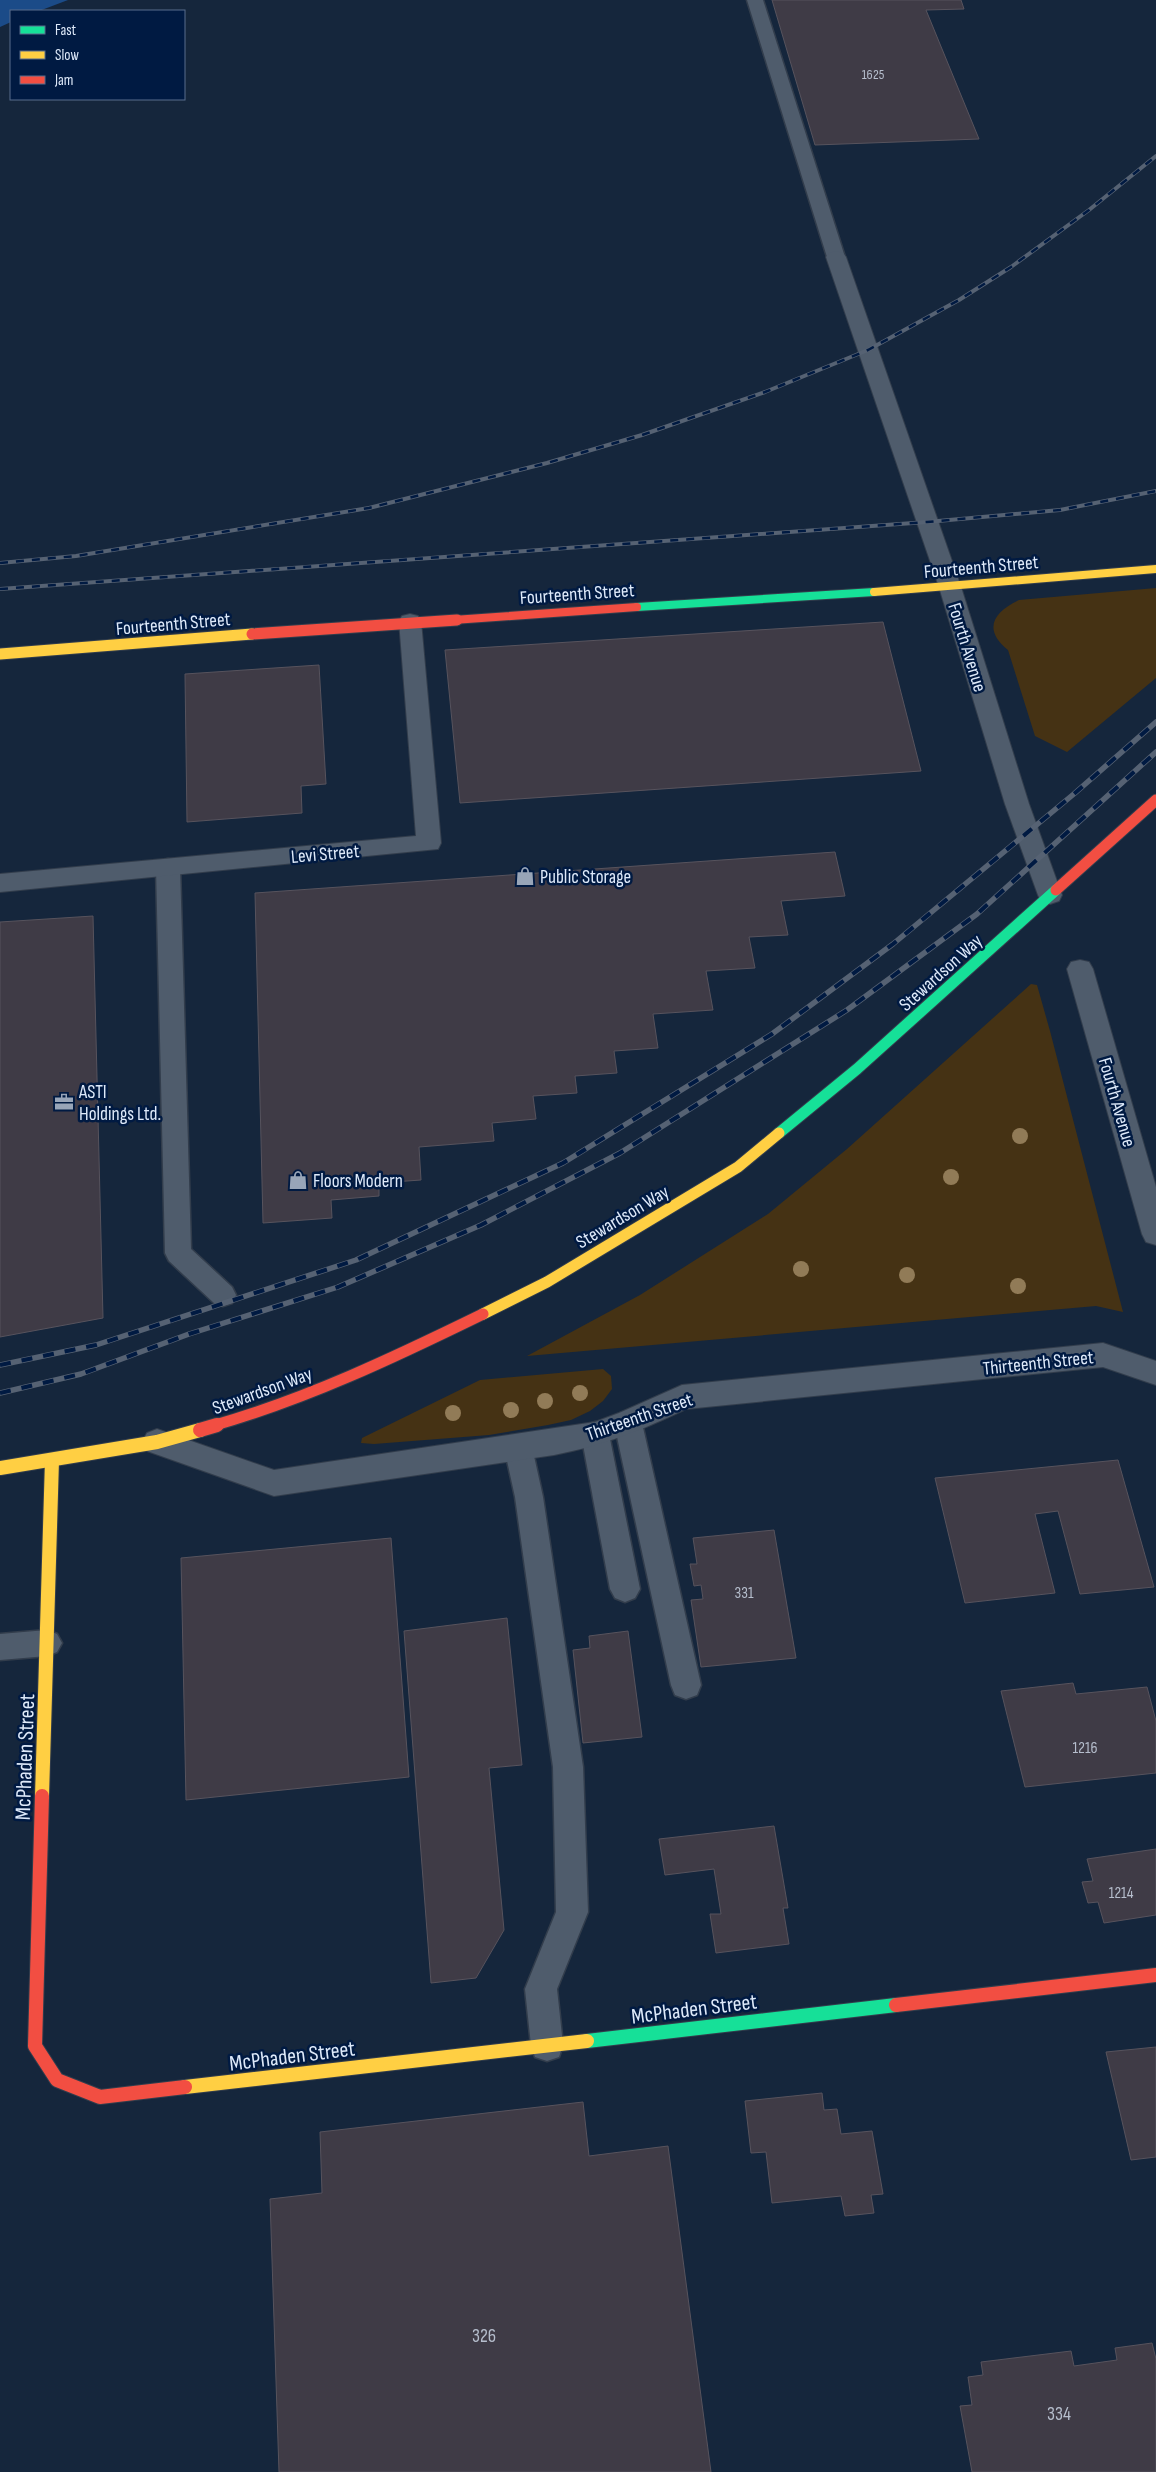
<svg xmlns="http://www.w3.org/2000/svg" width="1156" height="2472" viewBox="0 0 1156 2472" font-family="'Sofia Sans Condensed',sans-serif">
  <style>
    .green { fill: #453214 }
    .water { fill: #1b4b88 }
    .building { fill: #3f3b46; stroke: #57535d }
    .lines { fill: none; stroke-linecap: round; stroke-linejoin: round }
    .lane-casing { stroke: #323d4c; stroke-width: 3 }
    .street-casing { stroke: #323d4c; stroke-width: 2 }
    .fast-far2-casing { stroke: #323d4c; stroke-width: 10 }
    .fast-far1-casing { stroke: #323d4c; stroke-width: 13 }
    .fast-casing { stroke: #323d4c; stroke-width: 16 }
    .slow-far2-casing { stroke: #323d4c; stroke-width: 10 }
    .slow-far1-casing { stroke: #323d4c; stroke-width: 13 }
    .slow-casing { stroke: #323d4c; stroke-width: 16 }
    .jam-far2-casing { stroke: #323d4c; stroke-width: 10 }
    .jam-far1-casing { stroke: #323d4c; stroke-width: 13 }
    .jam-casing { stroke: #323d4c; stroke-width: 16 }
    .lane { fill: #4f5c6c; fill-rule: evenodd }
    .street { fill: #4f5c6c; fill-rule: evenodd }
    .fast-far2 { stroke: #16e098; stroke-width: 8 }
    .fast-far1 { stroke: #16e098; stroke-width: 11 }
    .fast { stroke: #16e098; stroke-width: 14 }
    .slow-far2 { stroke: #ffcf43; stroke-width: 8 }
    .slow-far1 { stroke: #ffcf43; stroke-width: 11 }
    .slow { stroke: #ffcf43; stroke-width: 14 }
    .jam-far2 { stroke: #f24e42; stroke-width: 8 }
    .jam-far1 { stroke: #f24e42; stroke-width: 11 }
    .jam { stroke: #f24e42; stroke-width: 14 }
    .rail-far1-casing { stroke: #566273; stroke-width: 4 }
    .rail-casing { stroke: #566273; stroke-width: 5.5 }
    .rail-far1 { stroke: #001a42; stroke-width: 2.5; stroke-dasharray: 8; stroke-linecap: butt }
    .rail { stroke: #001a42; stroke-width: 4; stroke-dasharray: 11; stroke-linecap: butt }
    .tree { fill: #917b57 }
    .labels { text-anchor: middle; stroke-width: 5; stroke-linejoin: round; paint-order: stroke }
    .far-number-label { font-size: 14px; fill: #b6becd }
    .number-label { font-size: 16px; fill: #b6becd }
    .street-label { font-size: 19px; fill: #deeafa; stroke: #001a42 }
    .poi-label { font-size: 19px; fill: #deeafa; stroke: #001a42; text-anchor: start }
    .near-number-label { font-size: 19px; fill: #b6becd }
    .near-street-label { font-size: 22px; fill: #deeafa; stroke: #001a42 }
  </style>
  <rect width="100%" height="100%" fill="#15263c"/>
  <g class="green">
    <path d="M1156,588V678L1067,752L1035,736L1008,650C982,629 994,612 1019,600Z"/>
    <polygon points="1031,984 1037,985 1050,1031 1123,1312 1096,1306 527,1356 640,1295 768,1214 847,1149"/>
    <polygon points="603,1369 611,1376 612,1389 603,1401 590,1411 571,1420 548,1425 489,1435 374,1444 361,1443 362,1438 480,1380"/>
  </g>
  <polygon class="water" points="0,0 68,0 39,11 11,11 11,22 0,27"/>
  <g class="building">
    <polygon points="772,0 961,0 964,9 926,10 979,139 815,145"/>
    <polygon points="883,622 921,771 460,803 445,650"/>
    <polygon points="319,665 326,784 301,786 302,813 187,822 185,674"/>
    <polygon points="835,852 845,896 781,901 788,935 749,937 755,968 706,971 713,1010 653,1014 658,1048 614,1051 617,1073 575,1076 577,1093 533,1096 536,1119 492,1123 494,1141 419,1147 421,1180 379,1183 379,1196 331,1200 332,1218 263,1223 255,893"/>
    <polygon points="93,916 103,1318 0,1337 0,922"/>
    <polygon points="1118,1460 1154,1587 1080,1594 1058,1511 1035,1514 1055,1593 965,1603 935,1478"/>
    <polygon points="774,1530 796,1658 701,1667 691,1600 703,1599 701,1585 694,1586 690,1564 697,1564 693,1538"/>
    <polygon points="391,1538 409,1777 186,1800 181,1558"/>
    <polygon points="507,1618 522,1765 489,1768 504,1930 476,1978 431,1983 404,1631"/>
    <polygon points="628,1631 642,1737 583,1743 573,1650 590,1648 589,1636"/>
    <polygon points="1073,1683 1076,1694 1147,1687 1156,1721 1156,1773 1025,1787 1001,1691"/>
    <polygon points="774,1826 788,1908 783,1908 789,1944 716,1953 710,1914 721,1914 714,1869 665,1875 659,1839"/>
    <polygon points="1156,1849 1156,1915 1104,1923 1098,1902 1088,1903 1082,1882 1093,1881 1087,1859"/>
    <polygon points="1156,2047 1156,2157 1131,2160 1106,2052"/>
    <polygon points="822,2093 824,2110 837,2109 841,2134 872,2131 883,2194 871,2195 874,2213 845,2216 841,2196 772,2203 766,2152 751,2153 745,2101"/>
    <polygon points="583,2102 589,2156 668,2146 711,2472 279,2472 270,2199 322,2193 320,2132"/>
    <polygon points="1152,2343 1156,2359 1156,2472 972,2472 960,2406 972,2405 968,2377 983,2375 981,2362 1071,2351 1074,2366 1117,2360 1115,2348"/>
  </g>
  <g class="lines">
    <g class="lane-casing">
      <g id="lane">
        <polygon points="747,0 763,0 845,257 843,261 829,261 827,257"/>
        <polygon points="168,859 176,861 180,867 191,1249 232,1287 236,1295 232,1303 223,1306 214,1303 169,1261 165,1253 156,867 160,861"/>
        <polygon points="628,1411 638,1415 642,1423 701,1685 697,1695 686,1699 675,1695 671,1685 614,1423 618,1415"/>
        <polygon points="595,1422 605,1426 609,1434 640,1589 635,1598 625,1602 615,1598 610,1589 581,1434 585,1426"/>
        <polygon points="518,1435 528,1439 532,1447 543,1497 583,1767 588,1912 557,1989 563,2045 559,2057 547,2061 535,2057 531,2045 525,1989 556,1912 553,1767 515,1497 504,1447 508,1439"/>
        <polygon points="47,1630 57,1634 62,1643 57,1652 47,1656 0,1660 0,1634"/>
      </g>
    </g>
    <g class="street-casing">
      <g id="street">
        <polygon points="836,251 843,253 846,257 961,587 1029,804 1062,895 1059,901 1050,904 1041,901 1038,895 1005,804 939,587 826,257 829,253"/>
        <polygon points="410,614 418,616 421,621 441,843 438,849 0,892 0,874 416,836 399,621 402,616"/>
        <polygon points="1080,960 1089,962 1093,969 1156,1187 1156,1245 1146,1242 1142,1234 1067,969 1071,962"/>
        <path d="M1103,1343L1156,1361V1385L1103,1367L686,1409C640,1431 604,1445 554,1455L274,1496L147,1451L142,1442L147,1433L157,1429L274,1470L595,1422L619,1413L682,1385Z"/>
      </g>
    </g>
    <g class="fast-far2-casing">
      <polyline id="fast-far2" points="637,607 874,592"/>
    </g>
    <g class="fast-far1-casing">
      <polyline id="fast-far1" points="779,1133 857,1069 1056,890"/>
    </g>
    <g class="fast-casing">
      <polyline id="fast" points="587,2041 896,2005"/>
    </g>
    <g class="slow-far2-casing">
      <polyline id="slow-far2" points="874,592 1156,569"/>
    </g>
    <g class="slow-far1-casing">
      <g id="slow-far1">
        <polyline points="0,654 252,634"/>
        <polyline points="483,1314 547,1282 738,1167 779,1133"/>
      </g>
    </g>
    <g class="slow-casing">
      <g id="slow">
        <polyline points="0,1468 157,1442 200,1430"/>
        <polyline points="42,1796 52,1460"/>
        <polyline points="185,2087 587,2041"/>
      </g>
    </g>
    <g class="jam-far2-casing">
      <polyline id="jam-far2" points="439,621 637,607"/>
    </g>
    <g class="jam-far1-casing">
      <g id="jam-far1">
        <polyline points="252,634 457,620"/>
        <polyline points="1056,890 1156,800"/>
        <path d="M212,1426C307,1399 395,1357 483,1314"/>
      </g>
    </g>
    <g class="jam-casing">
      <g id="jam">
        <polyline points="200,1430 217,1425"/>
        <polyline points="42,1796 35,2046 57,2080 100,2097 185,2087"/>
        <polyline points="896,2005 1156,1975"/>
      </g>
    </g>
    <use href="#lane" class="lane"/>
    <use href="#street" class="street"/>
    <use href="#fast-far2" class="fast-far2"/>
    <use href="#fast-far1" class="fast-far1"/>
    <use href="#fast" class="fast"/>
    <use href="#slow-far2" class="slow-far2"/>
    <use href="#slow-far1" class="slow-far1"/>
    <use href="#slow" class="slow"/>
    <use href="#jam-far2" class="jam-far2"/>
    <use href="#jam-far1" class="jam-far1"/>
    <use href="#jam" class="jam"/>
    <g class="rail-far1-casing">
      <g id="rail-far1">
        <polyline points="0,563 76,556 369,508 547,463 642,435 765,392 868,350 959,300 1011,267 1089,210 1156,156"/>
        <polyline points="0,589 927,522 1060,510 1156,491"/>
      </g>
    </g>
    <g class="rail-casing">
      <g id="rail">
        <polyline points="0,1365 96,1345 356,1260 563,1163 772,1034 893,944 1075,793 1156,722"/>
        <polyline points="0,1393 81,1374 189,1334 338,1287 481,1225 620,1153 847,1010 977,914 1156,752"/>
      </g>
    </g>
    <use href="#rail-far1" class="rail-far1"/>
    <use href="#rail" class="rail"/>
  </g>
  <g class="tree">
    <circle cx="1020" cy="1136" r="8"/>
    <circle cx="951" cy="1177" r="8"/>
    <circle cx="801" cy="1269" r="8"/>
    <circle cx="907" cy="1275" r="8"/>
    <circle cx="1018" cy="1286" r="8"/>
    <circle cx="580" cy="1393" r="8"/>
    <circle cx="545" cy="1401" r="8"/>
    <circle cx="511" cy="1410" r="8"/>
    <circle cx="453" cy="1413" r="8"/>
  </g>
  <defs>
    <g id="shop-bare" transform="scale(1.5)"><path d="M-5-2.5h2.3a2.7 3.5 0 0 1 5.4 0H5L5.5 6h-11ZM-1.5-2.5h3a1.5 2.3 0 0 0-3 0Z" fill="#98a5b8" stroke="#001a42" stroke-width="2.5" paint-order="stroke"/></g>
    <g id="office-bare" transform="scale(1.5)"><path d="M-6-3h4V-5.5h4V-3h4V5H-6ZM-1-4.5V-3h2v-1.5ZM-6 0V1H6V0Z" fill="#98a5b8" stroke="#001a42" stroke-width="2.5" paint-order="stroke"/></g>
  </defs>
  <g fill-rule="evenodd">
    <use href="#shop-bare" x="525" y="876"/>
    <use href="#office-bare" x="64" y="1102"/>
    <use href="#shop-bare" x="298" y="1180"/>
  </g>
  <g class="labels">
    <g class="far-number-label">
      <text x="873" y="79">1625</text>
    </g>
    <g class="number-label">
      <text x="744" y="1598">331</text>
      <text x="1085" y="1753">1216</text>
      <text x="1121" y="1898">1214</text>
    </g>
    <g class="street-label">
      <text transform="translate(981 566) rotate(-5)" y="7">Fourteenth Street</text>
      <text transform="translate(577 593) rotate(-4)" y="7">Fourteenth Street</text>
      <text transform="translate(173 623) rotate(-5)" y="7">Fourteenth Street</text>
      <text transform="translate(968 647) rotate(73)" y="7">Fourth Avenue</text>
      <text transform="translate(325 853) rotate(-5)" y="7">Levi Street</text>
      <text transform="translate(940 972) rotate(-42)" y="7">Stewardson Way</text>
      <text transform="translate(1118 1102) rotate(74)" y="7">Fourth Avenue</text>
      <text transform="translate(622 1216) rotate(-31)" y="7">Stewardson Way</text>
      <text transform="translate(1038 1362) rotate(-6)" y="7">Thirteenth Street</text>
      <text transform="translate(262 1390) rotate(-20)" y="7">Stewardson Way</text>
      <text transform="translate(639 1416) rotate(-19)" y="7">Thirteenth Street</text>
    </g>
    <g class="poi-label">
      <text x="540" y="883">Public Storage</text>
      <text x="79" y="1098">ASTI<tspan x="79" dy="22">Holdings Ltd.</tspan></text>
      <text x="313" y="1187">Floors Modern</text>
    </g>
    <g class="near-number-label">
      <text x="484" y="2342">326</text>
      <text x="1059" y="2420">334</text>
    </g>
    <g class="near-street-label">
      <text transform="translate(24 1757) rotate(-88)" y="8">McPhaden Street</text>
      <text transform="translate(694 2008) rotate(-7)" y="8">McPhaden Street</text>
      <text transform="translate(292 2055) rotate(-7)" y="8">McPhaden Street</text>
    </g>
  </g>
  <rect x="10" y="10" width="175" height="90" fill="#001a42" stroke="#596d8c"/>
  <rect x="20" y="26" width="25" height="8" fill="#16e098" stroke="#596d8c"/>
  <text x="55" y="35" font-size="15" fill="#deeafa">Fast</text>
  <rect x="20" y="51" width="25" height="8" fill="#ffcf43" stroke="#596d8c"/>
  <text x="55" y="60" font-size="15" fill="#deeafa">Slow</text>
  <rect x="20" y="76" width="25" height="8" fill="#f24e42" stroke="#596d8c"/>
  <text x="55" y="85" font-size="15" fill="#deeafa">Jam</text>
</svg>
